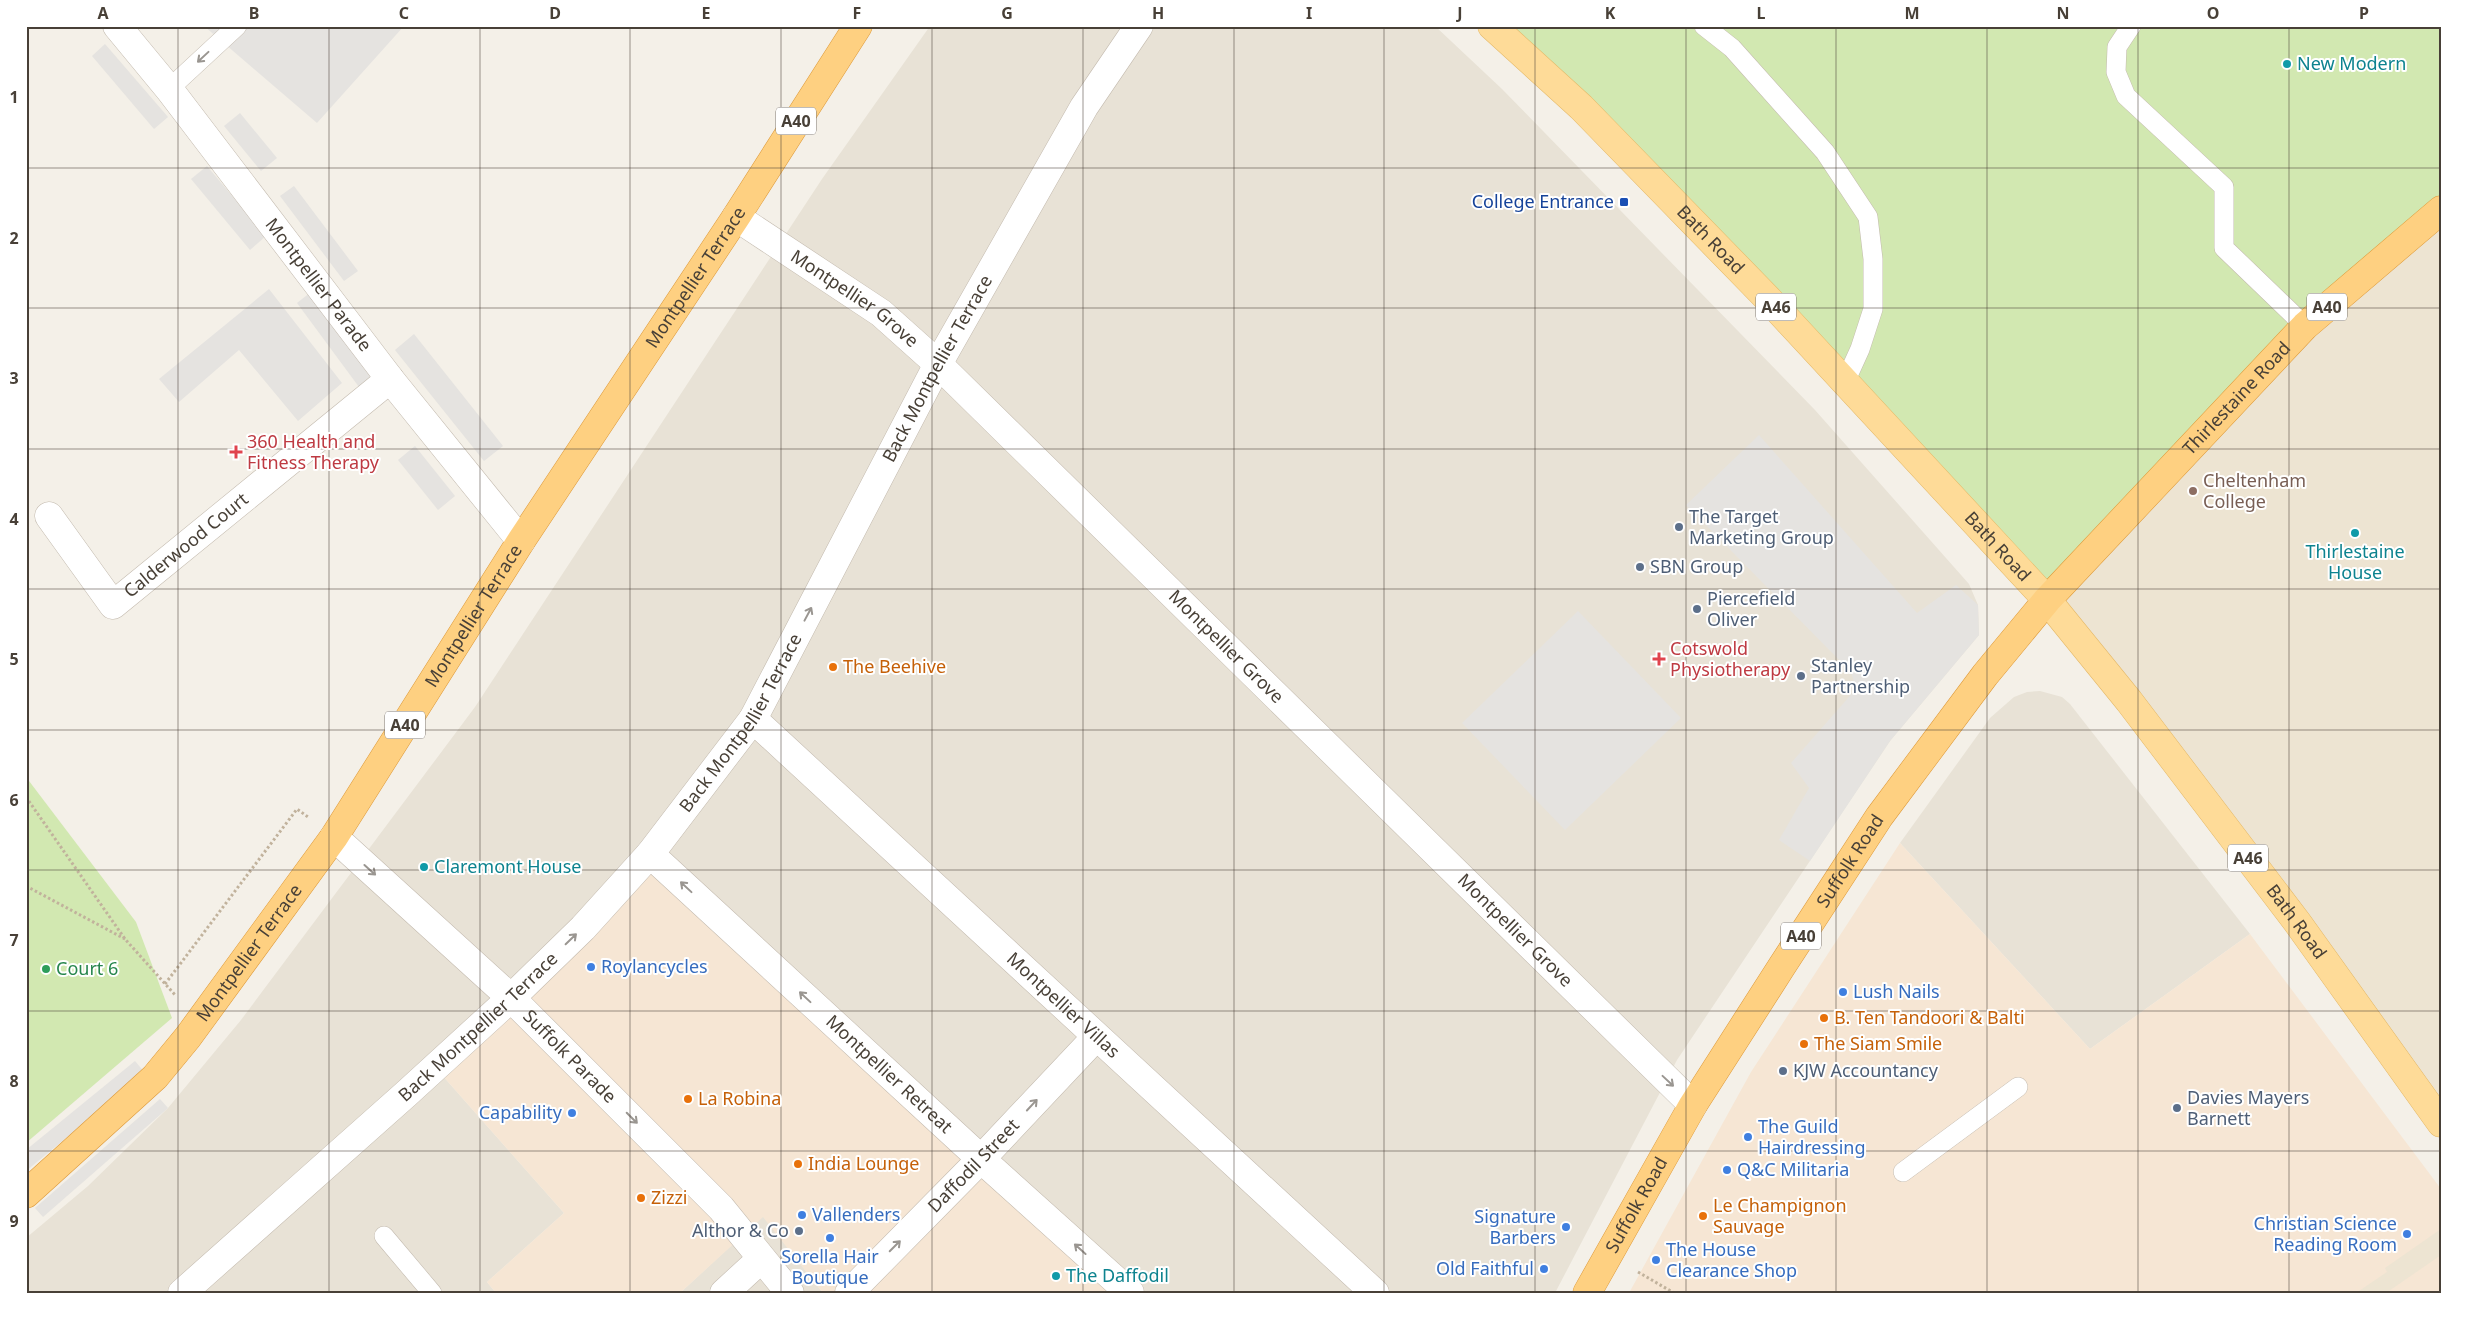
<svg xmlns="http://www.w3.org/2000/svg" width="2467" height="1319" viewBox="0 0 2467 1319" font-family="'Noto Sans',sans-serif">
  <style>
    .residential { fill: #e8e2d6 }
    .commercial { fill: #f6e6d4 }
    .education { fill: #ede4d2 }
    .green { fill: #d2e8b1 }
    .parking { fill: #e5e3e0 }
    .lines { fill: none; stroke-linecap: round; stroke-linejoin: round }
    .service-casing { stroke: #c3baae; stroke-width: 20 }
    .minor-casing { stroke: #c3baae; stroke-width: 29 }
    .primary-casing { stroke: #e4b867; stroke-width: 29 }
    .trunk-casing { stroke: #dd9939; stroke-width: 29 }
    .path { stroke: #c1b29c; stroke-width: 3; stroke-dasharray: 2.5 2.5; stroke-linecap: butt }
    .service { stroke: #fff; stroke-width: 19 }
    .minor { stroke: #fff; stroke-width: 28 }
    .primary { stroke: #fedb98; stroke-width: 28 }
    .trunk { stroke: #fed081; stroke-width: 28 }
    .oneway { stroke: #9a9691 }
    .grid { fill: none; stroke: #484037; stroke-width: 1; stroke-opacity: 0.55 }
    .culture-dot { fill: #0f9aa8; stroke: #fff; stroke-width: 2 }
    .transit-dot { fill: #1a4fb4; stroke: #fff; stroke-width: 2 }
    .health-dot { fill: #e0444e; stroke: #fff; stroke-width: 2 }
    .education-dot { fill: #8d6e63; stroke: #fff; stroke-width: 2 }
    .service-dot { fill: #5c6f8a; stroke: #fff; stroke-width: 2 }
    .food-dot { fill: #e8710a; stroke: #fff; stroke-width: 2 }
    .shop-dot { fill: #3f7fe0; stroke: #fff; stroke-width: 2 }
    .leisure-dot { fill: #2e9e5b; stroke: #fff; stroke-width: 2 }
    .labels { text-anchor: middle; stroke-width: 4; stroke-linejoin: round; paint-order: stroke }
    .shield { fill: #fff; stroke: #7f7973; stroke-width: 1 }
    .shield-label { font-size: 16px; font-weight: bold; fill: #484037 }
    .culture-label { font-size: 18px; fill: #0d838f; stroke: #fff; text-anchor: start }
    .transit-label { font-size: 18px; fill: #164399; stroke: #fff; text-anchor: end }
    .street-label { font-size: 18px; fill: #484037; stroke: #fff }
    .health-label { font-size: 18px; fill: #be3a42; stroke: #fff; text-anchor: start }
    .education-label { font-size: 18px; fill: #785e54; stroke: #fff; text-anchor: start }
    .service-label { font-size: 18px; fill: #4e5e75; stroke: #fff; text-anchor: start }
    .food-label { font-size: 18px; fill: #c56008; stroke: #fff; text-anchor: start }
    .shop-label { font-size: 18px; fill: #366cbe; stroke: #fff; text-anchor: start }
    .leisure-label { font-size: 18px; fill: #27864d; stroke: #fff; text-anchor: start }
    .neatline { fill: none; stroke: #484037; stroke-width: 2 }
    .grid-label { font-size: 16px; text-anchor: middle; font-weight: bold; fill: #484037 }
  </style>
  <rect width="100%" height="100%" fill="#f4f0e8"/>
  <g class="residential">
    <polygon points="930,26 1435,26 1502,89 1815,410 1969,584 1978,605 1979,635 1890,741 1677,1060 1555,1293 1124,1293 442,1075 564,1213 487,1282 496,1293 26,1293 26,1238 88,1186 168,1108 241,1020 475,707 822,179"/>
    <polygon points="2040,691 2062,697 2070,704 2250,934 2090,1049 1900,843 1990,718 2014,697 2027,692"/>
    <polygon points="763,1216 823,1293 680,1293"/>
  </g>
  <g class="commercial">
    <polygon points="1900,843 2090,1049 2250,934 2441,1189 2441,1293 1629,1293 1751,1072"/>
    <polygon points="653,867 1124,1293 823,1293 763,1217 680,1293 496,1293 487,1282 564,1213 442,1075"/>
  </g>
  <g class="education">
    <polygon points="2441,26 2441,1123 2047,600"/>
    <polygon points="2441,1229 2441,1255 2386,1293 2356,1293 2387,1272 2385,1268"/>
  </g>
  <g class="green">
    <polygon points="1492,26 2441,26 2441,210 2047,600"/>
    <polygon points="26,777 136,922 172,1018 26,1143"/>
  </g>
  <g class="parking">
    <polygon points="204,26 404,26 317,123"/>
    <polygon points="105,44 168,117 154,129 92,56"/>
    <polygon points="240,113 277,158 261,171 224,126"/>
    <polygon points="207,166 266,236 250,250 191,179"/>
    <polygon points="294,186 358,271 344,281 280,196"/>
    <polygon points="269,289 342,383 298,421 239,350 179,402 159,379"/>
    <polygon points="311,292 373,377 359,387 297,303"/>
    <polygon points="414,334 503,446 484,461 395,350"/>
    <polygon points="1759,435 1917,613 1956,585 1978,605 1979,635 1890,741 1810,861 1779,840 1809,788 1791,763 1856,689 1851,672 1686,505"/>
    <polygon points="415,446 455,496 438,510 398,460"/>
    <polygon points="1578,611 1681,718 1565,830 1462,723"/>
    <polygon points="135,1061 145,1073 26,1171 26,1150"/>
    <polygon points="160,1099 168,1108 43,1217 35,1208"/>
  </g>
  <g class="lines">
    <g class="service-casing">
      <g id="service">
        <polyline points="1704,26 1732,48 1825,152 1868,217 1873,259 1873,309 1860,349 1845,382"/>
        <polyline points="2131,26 2117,47 2116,72 2126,96 2224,187 2224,248 2305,326"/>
        <polyline points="169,89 237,26"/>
        <polyline points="1903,1172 2018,1087"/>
        <polyline points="384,1236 432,1293"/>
      </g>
    </g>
    <g class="minor-casing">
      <g id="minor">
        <path id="s1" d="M117,26L169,89L390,379L521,541"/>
        <path id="s2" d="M736,217L881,313L938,364L1693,1105"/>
        <path id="s3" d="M49,516L113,605L390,379"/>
        <path id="s4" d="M753,719L1375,1293"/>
        <path id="s5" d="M334,837L511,998L721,1208L790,1293"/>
        <path id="s6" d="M650,854L981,1159L1130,1293"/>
        <path id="s7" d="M182,1293L406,1094L511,998L583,928L650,854L753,719L938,364L1084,107L1139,26"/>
        <polyline points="724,1293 761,1259"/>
        <path id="s8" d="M849,1293L981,1159L1096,1037"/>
      </g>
    </g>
    <g class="primary-casing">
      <g id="primary">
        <path id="s9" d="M1492,26L1581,107L1770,301L2047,600L2129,701L2297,922L2441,1123"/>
      </g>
    </g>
    <g class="trunk-casing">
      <g id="trunk">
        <path id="s10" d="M26,1194L155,1077L188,1037L334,837L521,541L736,217L858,26"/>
        <path id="s11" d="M1587,1293L1693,1105L1782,966L1879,817L1985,675L2047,600L2305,326L2441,210"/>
      </g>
    </g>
    <g class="path">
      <polyline points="26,797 125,939 176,996"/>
      <polyline points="26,886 125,939"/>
      <polyline points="165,984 297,809 308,817"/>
      <polyline points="1638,1272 1674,1293"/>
    </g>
    <use href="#service" class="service"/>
    <use href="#minor" class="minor"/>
    <use href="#primary" class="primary"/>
    <use href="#trunk" class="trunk"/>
  </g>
  <defs><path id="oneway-shaft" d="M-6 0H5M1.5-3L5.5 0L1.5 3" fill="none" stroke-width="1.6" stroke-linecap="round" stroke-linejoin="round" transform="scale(1.25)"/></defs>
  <g class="oneway">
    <use href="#oneway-shaft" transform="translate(203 57) rotate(137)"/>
    <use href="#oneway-shaft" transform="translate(808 614) rotate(-62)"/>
    <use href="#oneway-shaft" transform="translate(370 870) rotate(42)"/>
    <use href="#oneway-shaft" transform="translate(686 887) rotate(-137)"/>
    <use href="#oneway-shaft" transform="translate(571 939) rotate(-44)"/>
    <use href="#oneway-shaft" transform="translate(805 997) rotate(-137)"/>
    <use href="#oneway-shaft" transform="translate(1668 1081) rotate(43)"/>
    <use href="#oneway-shaft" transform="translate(1032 1105) rotate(-47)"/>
    <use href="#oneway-shaft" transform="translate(632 1118) rotate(45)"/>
    <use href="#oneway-shaft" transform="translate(895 1246) rotate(-45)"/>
    <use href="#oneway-shaft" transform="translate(1080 1249) rotate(-138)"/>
  </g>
  <path class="grid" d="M178,26V1293M329,26V1293M480,26V1293M630,26V1293M781,26V1293M932,26V1293M1083,26V1293M1234,26V1293M1384,26V1293M1535,26V1293M1686,26V1293M1836,26V1293M1987,26V1293M2138,26V1293M2289,26V1293M26,168H2441M26,308H2441M26,449H2441M26,589H2441M26,730H2441M26,870H2441M26,1011H2441M26,1151H2441"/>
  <g class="culture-dot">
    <circle cx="2287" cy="64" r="5"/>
    <circle cx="2355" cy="533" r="5"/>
    <circle cx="424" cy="867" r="5"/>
    <circle cx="1056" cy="1276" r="5"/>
  </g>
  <rect class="transit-dot" x="1619" y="197" width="10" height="10" rx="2.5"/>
  <g class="health-dot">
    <path d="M233.5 444.5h5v5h5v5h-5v5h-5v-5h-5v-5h5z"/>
    <path d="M1656.5 651.5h5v5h5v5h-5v5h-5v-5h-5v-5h5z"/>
  </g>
  <circle class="education-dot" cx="2193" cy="491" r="5"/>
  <g class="service-dot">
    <circle cx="1679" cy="527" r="5"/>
    <circle cx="1640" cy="567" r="5"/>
    <circle cx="1697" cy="609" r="5"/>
    <circle cx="1801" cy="676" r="5"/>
    <circle cx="1783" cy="1071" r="5"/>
    <circle cx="2177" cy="1108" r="5"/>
    <circle cx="799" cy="1231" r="5"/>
  </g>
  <g class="food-dot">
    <circle cx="833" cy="667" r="5"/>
    <circle cx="1824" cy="1018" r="5"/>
    <circle cx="1804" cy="1044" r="5"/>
    <circle cx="688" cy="1099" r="5"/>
    <circle cx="798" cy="1164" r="5"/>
    <circle cx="641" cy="1198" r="5"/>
    <circle cx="1703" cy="1216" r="5"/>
  </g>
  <g class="shop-dot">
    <circle cx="591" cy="967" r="5"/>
    <circle cx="1843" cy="992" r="5"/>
    <circle cx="572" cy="1113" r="5"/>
    <circle cx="1748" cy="1137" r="5"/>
    <circle cx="1727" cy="1170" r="5"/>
    <circle cx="802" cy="1215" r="5"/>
    <circle cx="1566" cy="1227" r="5"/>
    <circle cx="2407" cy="1234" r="5"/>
    <circle cx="830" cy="1238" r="5"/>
    <circle cx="1656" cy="1260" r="5"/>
    <circle cx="1544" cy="1269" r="5"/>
  </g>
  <circle class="leisure-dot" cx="46" cy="969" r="5"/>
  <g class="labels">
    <g class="shield">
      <rect x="776" y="107.5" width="40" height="27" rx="4"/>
      <rect x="1756" y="293.5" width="40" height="27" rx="4"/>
      <rect x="2307" y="293.5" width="40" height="27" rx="4"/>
      <rect x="385" y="711.5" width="40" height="27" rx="4"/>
      <rect x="2228" y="844.5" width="40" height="27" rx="4"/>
      <rect x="1781" y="922.5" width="40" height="27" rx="4"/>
    </g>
    <g class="shield-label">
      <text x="796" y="127">A40</text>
      <text x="1776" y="313">A46</text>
      <text x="2327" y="313">A40</text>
      <text x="405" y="731">A40</text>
      <text x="2248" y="864">A46</text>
      <text x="1801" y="942">A40</text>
    </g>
    <g class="culture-label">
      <text x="2297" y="70">New Modern</text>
      <text x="2355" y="558" text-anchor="middle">Thirlestaine<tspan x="2355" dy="21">House</tspan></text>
      <text x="434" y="873">Claremont House</text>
      <text x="1066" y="1282">The Daffodil</text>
    </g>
    <g class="transit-label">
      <text x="1614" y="208">College Entrance</text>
    </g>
    <g class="street-label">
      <text dy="6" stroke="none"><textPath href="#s9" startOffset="306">Bath Road</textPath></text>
      <text dy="6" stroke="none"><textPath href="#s10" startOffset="1140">Montpellier Terrace</textPath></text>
      <text dy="6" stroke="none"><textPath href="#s1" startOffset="328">Montpellier Parade</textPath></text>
      <text dy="6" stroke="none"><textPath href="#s2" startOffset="144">Montpellier Grove</textPath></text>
      <text dy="6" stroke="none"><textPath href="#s7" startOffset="1208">Back Montpellier Terrace</textPath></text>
      <text dy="6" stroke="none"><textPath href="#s11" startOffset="1110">Thirlestaine Road</textPath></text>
      <text dy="6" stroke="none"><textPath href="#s3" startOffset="204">Calderwood Court</textPath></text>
      <text dy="6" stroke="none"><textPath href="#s9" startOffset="726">Bath Road</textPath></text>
      <text dy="6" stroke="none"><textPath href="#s10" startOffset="735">Montpellier Terrace</textPath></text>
      <text dy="6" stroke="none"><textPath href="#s2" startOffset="654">Montpellier Grove</textPath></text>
      <text dy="6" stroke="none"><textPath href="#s7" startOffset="802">Back Montpellier Terrace</textPath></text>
      <text dy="6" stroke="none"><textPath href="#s11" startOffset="506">Suffolk Road</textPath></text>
      <text dy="6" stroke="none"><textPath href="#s9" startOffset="1206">Bath Road</textPath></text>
      <text dy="6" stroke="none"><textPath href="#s2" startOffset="1059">Montpellier Grove</textPath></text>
      <text dy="6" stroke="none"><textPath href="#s10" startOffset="330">Montpellier Terrace</textPath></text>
      <text dy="6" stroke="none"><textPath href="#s4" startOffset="422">Montpellier Villas</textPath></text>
      <text dy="6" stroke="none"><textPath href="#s7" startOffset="398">Back Montpellier Terrace</textPath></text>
      <text dy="6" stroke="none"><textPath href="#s5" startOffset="322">Suffolk Parade</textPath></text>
      <text dy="6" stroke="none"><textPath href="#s6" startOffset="325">Montpellier Retreat</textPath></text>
      <text dy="6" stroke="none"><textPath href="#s8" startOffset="178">Daffodil Street</textPath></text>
      <text dy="6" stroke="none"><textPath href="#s11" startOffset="101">Suffolk Road</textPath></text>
    </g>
    <g class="health-label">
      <text x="247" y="448">360 Health and<tspan x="247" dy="21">Fitness Therapy</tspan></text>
      <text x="1670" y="655">Cotswold<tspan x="1670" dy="21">Physiotherapy</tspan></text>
    </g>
    <g class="education-label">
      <text x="2203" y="487">Cheltenham<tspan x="2203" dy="21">College</tspan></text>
    </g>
    <g class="service-label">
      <text x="1689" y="523">The Target<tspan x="1689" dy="21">Marketing Group</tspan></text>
      <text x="1650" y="573">SBN Group</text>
      <text x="1707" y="605">Piercefield<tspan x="1707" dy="21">Oliver</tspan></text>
      <text x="1811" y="672">Stanley<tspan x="1811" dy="21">Partnership</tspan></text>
      <text x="1793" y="1077">KJW Accountancy</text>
      <text x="2187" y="1104">Davies Mayers<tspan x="2187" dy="21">Barnett</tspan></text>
      <text x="789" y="1237" text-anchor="end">Althor &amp; Co</text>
    </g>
    <g class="food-label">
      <text x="843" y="673">The Beehive</text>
      <text x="1834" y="1024">B. Ten Tandoori &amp; Balti</text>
      <text x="1814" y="1050">The Siam Smile</text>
      <text x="698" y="1105">La Robina</text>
      <text x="808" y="1170">India Lounge</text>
      <text x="651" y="1204">Zizzi</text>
      <text x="1713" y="1212">Le Champignon<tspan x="1713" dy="21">Sauvage</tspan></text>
    </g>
    <g class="shop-label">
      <text x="601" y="973">Roylancycles</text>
      <text x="1853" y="998">Lush Nails</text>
      <text x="562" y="1119" text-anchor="end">Capability</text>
      <text x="1758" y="1133">The Guild<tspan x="1758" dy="21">Hairdressing</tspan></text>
      <text x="1737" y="1176">Q&amp;C Militaria</text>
      <text x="812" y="1221">Vallenders</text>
      <text x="1556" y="1223" text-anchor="end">Signature<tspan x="1556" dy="21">Barbers</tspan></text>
      <text x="2397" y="1230" text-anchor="end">Christian Science<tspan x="2397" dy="21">Reading Room</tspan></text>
      <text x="1666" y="1256">The House<tspan x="1666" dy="21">Clearance Shop</tspan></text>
      <text x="830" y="1263" text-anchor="middle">Sorella Hair<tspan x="830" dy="21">Boutique</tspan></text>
      <text x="1534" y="1275" text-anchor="end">Old Faithful</text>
    </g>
    <g class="leisure-label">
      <text x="56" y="975">Court 6</text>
    </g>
  </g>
  <rect width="2467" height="1319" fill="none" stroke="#ffffff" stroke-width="55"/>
  <rect x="28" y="28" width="2412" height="1264" class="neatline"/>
  <g class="grid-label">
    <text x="103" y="19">A</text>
    <text x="254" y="19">B</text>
    <text x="404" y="19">C</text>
    <text x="555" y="19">D</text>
    <text x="706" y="19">E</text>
    <text x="857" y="19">F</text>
    <text x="1007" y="19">G</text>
    <text x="1158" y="19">H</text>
    <text x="1309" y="19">I</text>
    <text x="1460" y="19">J</text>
    <text x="1610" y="19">K</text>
    <text x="1761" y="19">L</text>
    <text x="1912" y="19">M</text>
    <text x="2063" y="19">N</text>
    <text x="2213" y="19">O</text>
    <text x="2364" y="19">P</text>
    <text x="14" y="103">1</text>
    <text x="14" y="244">2</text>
    <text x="14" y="384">3</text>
    <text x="14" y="525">4</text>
    <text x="14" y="665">5</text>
    <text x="14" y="806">6</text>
    <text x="14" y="946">7</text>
    <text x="14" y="1087">8</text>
    <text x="14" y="1227">9</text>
  </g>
</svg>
